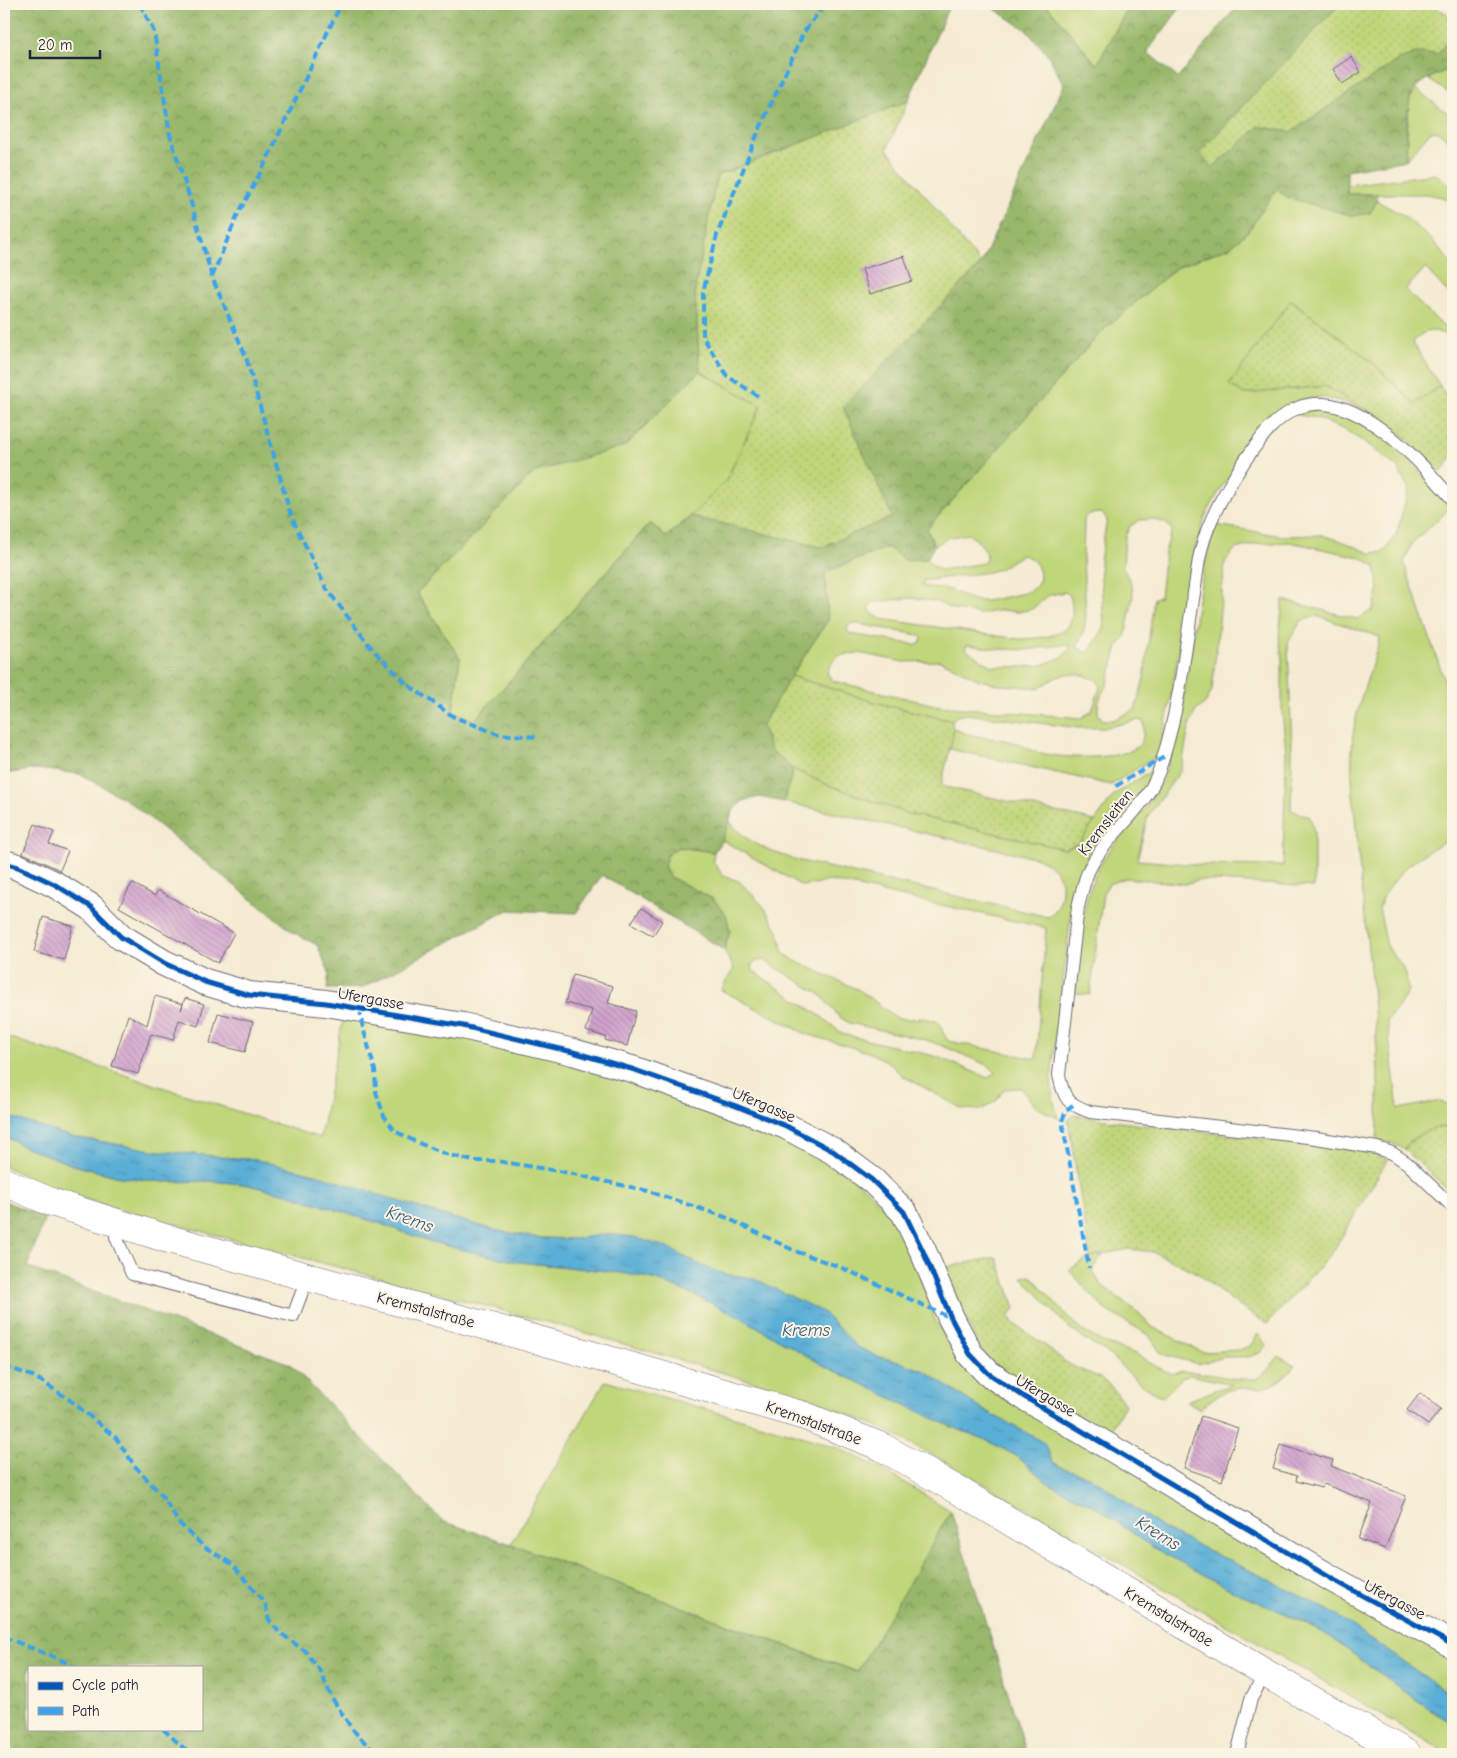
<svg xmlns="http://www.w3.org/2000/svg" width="1457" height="1758" viewBox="0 0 1457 1758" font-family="'Comic Neue',sans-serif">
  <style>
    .grass { fill: #c0d67a; stroke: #717c5a; fill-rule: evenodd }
    .forest { fill: url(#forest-crowns); stroke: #5d6c52; fill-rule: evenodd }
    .park { fill: url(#park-dots); stroke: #717c5a }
    .water { fill: url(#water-ripples); stroke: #3e6888 }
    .building { fill: url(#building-back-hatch) }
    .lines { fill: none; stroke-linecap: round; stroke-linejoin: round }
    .lane-casing { stroke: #6c6870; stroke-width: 14 }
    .street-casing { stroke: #6c6870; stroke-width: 28 }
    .secondary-casing { stroke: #6c6870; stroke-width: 29 }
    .lane { stroke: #fff; stroke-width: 12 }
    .street { stroke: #fff; stroke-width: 26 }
    .secondary { stroke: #fff; stroke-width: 28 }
    .quiet { stroke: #3ea2ec; stroke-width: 4; stroke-dasharray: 8 4; stroke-linecap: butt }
    .cycleway-casing { stroke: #fcf5e5; stroke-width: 8 }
    .cycleway { stroke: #0057b8; stroke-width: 5 }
    .labels { text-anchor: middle; stroke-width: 4; stroke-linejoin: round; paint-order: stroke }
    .street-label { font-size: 16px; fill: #22223b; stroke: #fcf5e5 }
    .water-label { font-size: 18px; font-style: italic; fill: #385a79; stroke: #fcf5e5 }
  </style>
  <defs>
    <pattern id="forest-crowns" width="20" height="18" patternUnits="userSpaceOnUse" patternTransform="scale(1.25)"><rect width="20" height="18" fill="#98b76a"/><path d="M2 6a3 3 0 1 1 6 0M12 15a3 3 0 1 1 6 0" fill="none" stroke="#7c9458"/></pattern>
    <pattern id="park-dots" width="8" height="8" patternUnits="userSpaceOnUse" patternTransform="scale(1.25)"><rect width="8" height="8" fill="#c0d67a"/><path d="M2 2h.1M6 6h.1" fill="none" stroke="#a5b76a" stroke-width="1.8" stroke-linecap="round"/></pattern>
    <pattern id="water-ripples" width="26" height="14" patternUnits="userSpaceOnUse" patternTransform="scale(1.25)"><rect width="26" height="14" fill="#5aafd6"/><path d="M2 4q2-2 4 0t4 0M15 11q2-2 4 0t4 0" fill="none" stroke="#4a8eaf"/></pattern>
    <pattern id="building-back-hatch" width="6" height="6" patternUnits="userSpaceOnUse" patternTransform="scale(1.25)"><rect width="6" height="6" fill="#d1a3ce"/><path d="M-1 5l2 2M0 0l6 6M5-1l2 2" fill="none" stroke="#a984a8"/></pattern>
  </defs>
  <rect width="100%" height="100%" fill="#fcf5e5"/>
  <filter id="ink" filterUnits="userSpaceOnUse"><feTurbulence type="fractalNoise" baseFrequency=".02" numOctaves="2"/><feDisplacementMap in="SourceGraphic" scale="10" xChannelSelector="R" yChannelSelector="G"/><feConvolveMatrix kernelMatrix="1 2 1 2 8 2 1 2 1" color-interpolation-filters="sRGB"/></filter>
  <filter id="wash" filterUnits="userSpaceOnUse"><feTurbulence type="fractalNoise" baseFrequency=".0096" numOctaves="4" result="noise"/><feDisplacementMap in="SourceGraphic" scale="20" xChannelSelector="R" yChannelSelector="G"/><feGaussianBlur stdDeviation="1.12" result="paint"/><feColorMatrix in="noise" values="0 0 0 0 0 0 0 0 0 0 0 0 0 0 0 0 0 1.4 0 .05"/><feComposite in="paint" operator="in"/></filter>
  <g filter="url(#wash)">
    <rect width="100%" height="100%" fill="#f5ebd2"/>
    <g class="grass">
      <polygon points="1046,4 1130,4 1097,65"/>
      <polygon points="1444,71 1453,77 1453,96 1428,79"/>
      <polygon points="1415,89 1453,117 1453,144 1439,132 1431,131 1406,160 1409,100"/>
      <polygon points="1436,174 1453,188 1453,203 1442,197 1427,194 1347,194 1347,185"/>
      <path d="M1276,189L1289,198L1370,213L1377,201L1403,215L1433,241L1453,266V298L1425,268L1405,290L1444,327L1450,328L1453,325V344C1450,340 1446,334 1441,333C1430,328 1419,333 1413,343L1440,386L1415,404L1373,363L1291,300L1244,394L1325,386L1371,413L1344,402L1321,397L1298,400L1277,414L1221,488L1205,517L1195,550L1172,692L1161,748L1155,757L1111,785L950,749L953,728C974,740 998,736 1020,744C1025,746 1029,750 1034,751C1054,759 1119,761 1137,747C1144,742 1144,731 1144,722L1138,720L1103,728H1080L966,714L956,716L952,721L874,702L791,676L828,620L825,572L888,547L905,560L927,559L933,566L941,570L984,563C992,551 977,540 968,534L950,537L934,546L927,529L1102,331L1177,267L1230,247L1249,230ZM1102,513L1107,519L1100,561L1104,628L1088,653L1077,647L1084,630L1086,616L1083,559L1084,519L1089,514ZM1152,519L1166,523L1172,530L1165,552L1160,597L1154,598L1144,679L1135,710L1113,720H1103L1098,714V704L1102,693L1107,686L1118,646L1125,638L1133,597L1132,585L1123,568L1125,537L1130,526L1140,520ZM1022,555C1031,557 1036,561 1039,570C1045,591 1021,594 1006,597C999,598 991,601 983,601C970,602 959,592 946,589C939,587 931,588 923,586V581L989,572L999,569ZM1065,592L1070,595C1072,603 1074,614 1070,623C1065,637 1032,639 1019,639L881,619L871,613L869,607L874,602L911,598L935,601L954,610L980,614L1002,610L1018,612L1032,609L1049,595ZM853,623L919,635L922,638L921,642L917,645L851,634L847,631L848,626ZM1069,644L1070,649L1062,657L1042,665L1020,667L991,666L965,649L967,645L999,649L1026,650ZM859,653L904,662L940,661L951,665L979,680L1000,685L1039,688L1055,678L1066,674L1083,675L1097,680L1100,687L1092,711L1081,718L939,706L833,681L827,673C835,653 840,655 859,653Z"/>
      <polygon points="700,371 761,406 726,481 691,516 666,537 650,523 474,721 453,711 460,658 417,593 535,471 625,446"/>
      <path d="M1319,409C1325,411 1332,411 1338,413C1381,424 1425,477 1453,509V517L1448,510L1412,543L1404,563L1453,705V837L1430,850L1406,867L1386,891L1379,908L1387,947L1401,964L1406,974L1408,991L1399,1006L1387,1020L1398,1109L1441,1101L1453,1107V1128L1440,1127L1411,1140L1404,1149L1391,1143L1377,1142C1383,1044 1366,947 1358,850C1355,812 1349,773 1353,736C1357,701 1372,671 1380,637L1317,616L1301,621L1288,643L1292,752L1291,810L1310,817L1314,832V887L1198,880L1186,884L1125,878L1109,884L1103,893L1090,995L1075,993C1079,954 1080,901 1099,867C1112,842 1135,824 1150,801C1159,788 1165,775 1169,760C1193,684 1190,601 1216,525L1282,536L1321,535L1339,540L1370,553L1384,552L1396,535L1409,489L1397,467L1370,446L1347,431L1317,418L1296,415L1302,412ZM1290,542L1360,557L1375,566L1379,589L1373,610L1357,619L1283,600L1279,637L1282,659V711L1286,752L1283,866L1200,865L1137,860L1148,816L1181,770L1190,723L1196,711L1206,702L1212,690L1225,562L1235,549L1256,544Z"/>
      <path d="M1157,767L1139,796L1095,846L1086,860L1076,883L1072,907L1051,1078L1053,1098L1058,1118L1036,1107L1021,1088L1004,1089L996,1101L981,1110L963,1109L903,1076L887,1061L868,1052L806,1034L721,990L734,968L724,950L730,931L713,899L670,877L664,866L667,855L678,847L714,852L713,861L723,876L739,881L764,907L777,929L784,953L795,961L859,990L897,1018L909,1019L924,1018L936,1021L942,1026L943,1033L948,1041L1036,1059L1046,928L831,881L802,886L722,840L729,820C744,843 771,851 796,860L1049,917C1053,912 1059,907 1060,901C1067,878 1056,867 1037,858L784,802L793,769L826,784L909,814L1065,849L1079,843L1114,795ZM757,960H764L821,995L838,1016L849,1023L926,1040L943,1046L989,1066L996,1073L988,1078L938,1057L842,1034L822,1017L753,971L752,964Z"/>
      <polygon points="344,1014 569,1060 732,1114 827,1160 865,1188 895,1219 912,1254 935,1320 957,1356 1412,1637 1453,1659 1453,1696 1328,1610 1253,1572 1163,1529 1102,1484 1088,1476 1061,1467 1052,1461 1049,1452 1034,1437 980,1408 898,1361 878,1357 856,1346 822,1312 753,1278 723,1274 606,1234 576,1239 540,1238 498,1231 257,1160 159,1151 72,1137 4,1115 4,1036 320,1138"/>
      <polygon points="4,1136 23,1146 73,1165 120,1177 164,1182 211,1181 244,1184 287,1194 381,1224 425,1240 463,1250 518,1262 616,1272 654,1279 694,1295 740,1317 823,1365 947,1425 986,1440 1018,1457 1048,1483 1098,1508 1152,1547 1324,1633 1415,1699 1453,1723 1453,1754 1447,1753 972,1477 888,1431 810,1398 565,1327 121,1210 56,1190 4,1166"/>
      <polygon points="1105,1254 1097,1261 1093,1271 1100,1284 1139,1313 1150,1326 1202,1352 1240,1350 1251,1345 1258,1334 1267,1346 1260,1353 1248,1357 1224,1357 1198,1364 1168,1356 1160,1352 1149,1335 1104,1309 1069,1270 1090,1257"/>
      <path d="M1031,1276L1069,1318L1083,1331L1104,1343L1136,1354L1157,1367L1172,1374L1182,1371L1194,1372L1238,1379H1256L1266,1372L1279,1356L1295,1366C1285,1376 1275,1387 1260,1388C1251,1389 1241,1387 1233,1389C1219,1393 1210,1400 1200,1409L1187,1401L1232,1384L1190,1375L1182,1378L1163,1397L1144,1387L1105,1351L1084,1339L1067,1326L1022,1277Z"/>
      <polygon points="605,1381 795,1434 838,1448 882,1469 951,1511 858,1672 511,1544"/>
    </g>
    <g class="forest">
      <path d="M4,4H950L908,101L717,176L695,291L700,371L625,446L535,472L417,593L460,658L453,711L474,721L650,523L666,537L691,516L821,547L891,517L843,407L981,264L1064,85L1048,55L1025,29L987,4H1046L1097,65L1130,4H1181V7L1147,52L1178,78L1239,4H1302L1304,10L1312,4H1340L1199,153L1213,166L1259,126L1291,132L1398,60L1416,53L1438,54L1449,38L1453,40V77L1444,71C1434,76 1421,80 1414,90C1405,102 1407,143 1406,160L1347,170V194H1377V201L1370,213L1353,216L1289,198L1276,190L1249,230L1230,247L1177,267L1102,331L927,529L934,546L927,559L905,560L888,547L825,572L828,620L791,676L762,726L771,750L793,769L784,802L759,797L743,801L734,809L722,840L714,852L678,847L667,855L664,866L670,877L713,899L726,914L730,931L724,950L602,875L576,913L508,910L362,988L327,989L329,972L317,945L293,932L128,801L80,774L36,769L4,774Z"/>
      <path d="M4,1201L45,1218L27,1267L290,1364L442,1521L511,1544L857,1672L951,1511L1027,1754H4ZM29,1667H201V1729H29Z"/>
    </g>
    <g class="park">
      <polygon points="1340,4 1427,4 1450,15 1449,38 1438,54 1416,53 1398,60 1291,132 1259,126 1213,167 1199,153"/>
      <polygon points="908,101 887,149 981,264 843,407 892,517 821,547 691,516 726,481 761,406 700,371 695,291 717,176"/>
      <polygon points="1291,300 1373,363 1415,404 1440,386 1453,407 1453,455 1441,473 1402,435 1371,413 1325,386 1244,394 1229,385"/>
      <polygon points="791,676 874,702 952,721 953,735 941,786 1095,821 1079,843 1065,849 909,814 826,784 793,769 771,750 762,726"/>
      <path d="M1074,1115C1140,1126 1206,1132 1272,1140C1310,1144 1352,1146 1388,1159L1332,1253L1267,1324L1243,1309L1196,1272L1153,1252L1129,1249L1090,1257L1068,1120Z"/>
      <path d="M1440,1127L1453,1128V1195L1404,1149C1414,1136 1424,1131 1440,1127Z"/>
      <polygon points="997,1257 1015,1308 1010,1316 1012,1322 1050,1349 1064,1361 1078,1369 1099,1377 1112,1387 1125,1405 1108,1434 995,1365 979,1347 942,1268"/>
    </g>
    <polygon class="water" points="4,1115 72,1137 159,1151 257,1160 316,1174 444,1216 498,1231 540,1238 576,1239 606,1234 634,1237 666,1247 703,1266 723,1274 753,1278 823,1312 856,1346 878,1357 898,1361 925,1371 980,1408 1034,1437 1044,1443 1052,1461 1060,1467 1088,1476 1102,1484 1163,1529 1253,1572 1328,1610 1453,1696 1453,1723 1415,1699 1324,1633 1294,1617 1243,1596 1152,1547 1098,1508 1048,1483 1018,1457 986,1440 947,1425 823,1365 740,1317 694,1295 654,1279 616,1272 518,1262 463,1250 425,1240 381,1224 287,1194 244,1184 211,1181 164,1182 120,1177 73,1165 23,1146 4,1136"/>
    <g id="blocks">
      <g class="building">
        <polygon points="1351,57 1361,72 1342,84 1333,69"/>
        <polygon points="904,256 912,281 870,294 862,269"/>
        <polygon points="35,824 54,832 49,844 68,851 60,870 23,853"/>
        <polygon points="132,883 155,896 158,890 234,933 218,963 119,907"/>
        <polygon points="641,908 662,921 653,936 631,923"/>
        <polygon points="43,917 73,926 64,960 34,952"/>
        <polygon points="573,975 613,986 608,1003 636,1011 627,1046 605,1040 606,1037 586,1031 592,1010 565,1003"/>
        <polygon points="155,996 183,1004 181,1010 185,998 204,1004 198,1026 179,1020 173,1040 151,1034 138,1074 112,1066 128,1015 147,1025"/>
        <polygon points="218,1013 253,1022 245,1052 210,1043"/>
        <polygon points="1420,1393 1441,1409 1428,1425 1407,1410"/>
        <polygon points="1201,1416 1238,1428 1222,1481 1184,1468"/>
        <polygon points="1280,1445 1333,1460 1331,1466 1406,1496 1385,1549 1358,1539 1372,1503 1324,1484 1321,1488 1296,1481 1297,1476 1273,1469"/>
      </g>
    </g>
  </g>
  <g filter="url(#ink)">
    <use href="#blocks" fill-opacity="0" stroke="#6c6870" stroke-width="1"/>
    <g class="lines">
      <g class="lane-casing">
        <g id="lane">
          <path d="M1453,500C1423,464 1354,387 1300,407C1275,416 1258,442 1244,462C1226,490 1209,518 1201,550C1197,566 1196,583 1193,599C1185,652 1179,707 1163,758C1159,773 1153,787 1144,799C1128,822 1105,840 1092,864C1084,877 1082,892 1078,907L1059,1075C1064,1100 1067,1103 1090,1112L1316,1138L1377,1148L1392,1153L1407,1163L1453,1207"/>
          <polyline points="116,1223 116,1237 132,1274 293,1316 308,1276"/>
          <polyline points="1237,1754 1251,1699 1265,1673"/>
        </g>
      </g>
      <g class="street-casing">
        <polyline id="street" points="4,863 18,867 54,884 91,907 121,937 164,963 205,982 249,995 326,1003 463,1026 573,1052 635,1070 736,1106 786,1126 833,1151 872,1180 904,1212 923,1251 951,1318 970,1354 988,1373 1023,1396 1334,1580 1453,1645"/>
      </g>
      <g class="secondary-casing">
        <polyline id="secondary" points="4,1182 51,1202 165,1238 560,1346 805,1416 882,1447 964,1494 1265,1673 1407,1754"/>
      </g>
      <use href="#lane" class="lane"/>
      <use href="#street" class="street"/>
      <use href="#secondary" class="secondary"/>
      <g class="quiet">
        <polyline points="140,4 154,32 170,135 192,206 212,277 246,357 291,516 326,588 372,649 408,685 454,717 498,734 539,737"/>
        <polyline points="212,277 237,216 262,170 341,4"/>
        <polyline points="758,396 727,376 703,337 703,292 717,235 757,135 804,32 825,4"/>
        <polyline points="1116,786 1164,757"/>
        <polyline points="360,1008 362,1024 375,1070 376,1092 384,1116 395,1131 416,1142 446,1154 473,1161 497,1161 564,1172 648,1191 725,1217 795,1251 840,1267 951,1318"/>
        <polyline points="1073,1105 1066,1110 1062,1121 1089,1268"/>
        <polyline points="4,1366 35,1377 70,1400 116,1438 134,1465 164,1498 178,1522 203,1546 232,1564 265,1603 269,1620 279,1632 305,1651 319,1669 332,1698 352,1729 376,1754"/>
        <polyline points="4,1637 59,1659 75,1667"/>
        <polyline points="163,1729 190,1754"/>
      </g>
      <g class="cycleway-casing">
        <polyline id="cycleway" points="4,863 18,867 54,884 91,907 121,937 164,963 205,982 249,995 326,1003 463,1026 573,1052 635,1070 736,1106 786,1126 833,1151 872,1180 904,1212 923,1251 951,1318 970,1354 988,1373 1023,1396 1334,1580 1453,1645"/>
      </g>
      <use href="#cycleway" class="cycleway"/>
    </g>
  </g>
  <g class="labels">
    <g class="street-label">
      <text transform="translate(1105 822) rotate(-52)" y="6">Kremsleiten</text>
      <text transform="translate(371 998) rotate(10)" y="6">Ufergasse</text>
      <text transform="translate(764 1104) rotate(23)" y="6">Ufergasse</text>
      <text transform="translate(426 1309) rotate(15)" y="6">Kremstalstraße</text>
      <text transform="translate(1046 1395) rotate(31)" y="6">Ufergasse</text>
      <text transform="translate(814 1422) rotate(20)" y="6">Kremstalstraße</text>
      <text transform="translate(1395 1599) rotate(28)" y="6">Ufergasse</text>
      <text transform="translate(1169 1616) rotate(31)" y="6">Kremstalstraße</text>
    </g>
    <g class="water-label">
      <text transform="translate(410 1219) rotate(20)" y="6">Krems</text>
      <text x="806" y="1336">Krems</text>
      <text transform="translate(1158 1533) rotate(32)" y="6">Krems</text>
    </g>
  </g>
  <rect width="1457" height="1758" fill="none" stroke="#fcf5e5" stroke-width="20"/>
  <rect x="28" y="1666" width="175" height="65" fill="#fcf5e5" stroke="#a5a1a1"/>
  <rect x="38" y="1682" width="25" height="8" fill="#0057b8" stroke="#a5a1a1"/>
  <text x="72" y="1690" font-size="15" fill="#22223b">Cycle path</text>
  <rect x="38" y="1707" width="25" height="8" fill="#3ea2ec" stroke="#a5a1a1"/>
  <text x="72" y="1716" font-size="15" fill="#22223b">Path</text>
  <path d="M30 50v8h70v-8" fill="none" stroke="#22223b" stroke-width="2.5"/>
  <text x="38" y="50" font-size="15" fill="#22223b" stroke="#fcf5e5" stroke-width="4" paint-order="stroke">20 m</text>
</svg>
